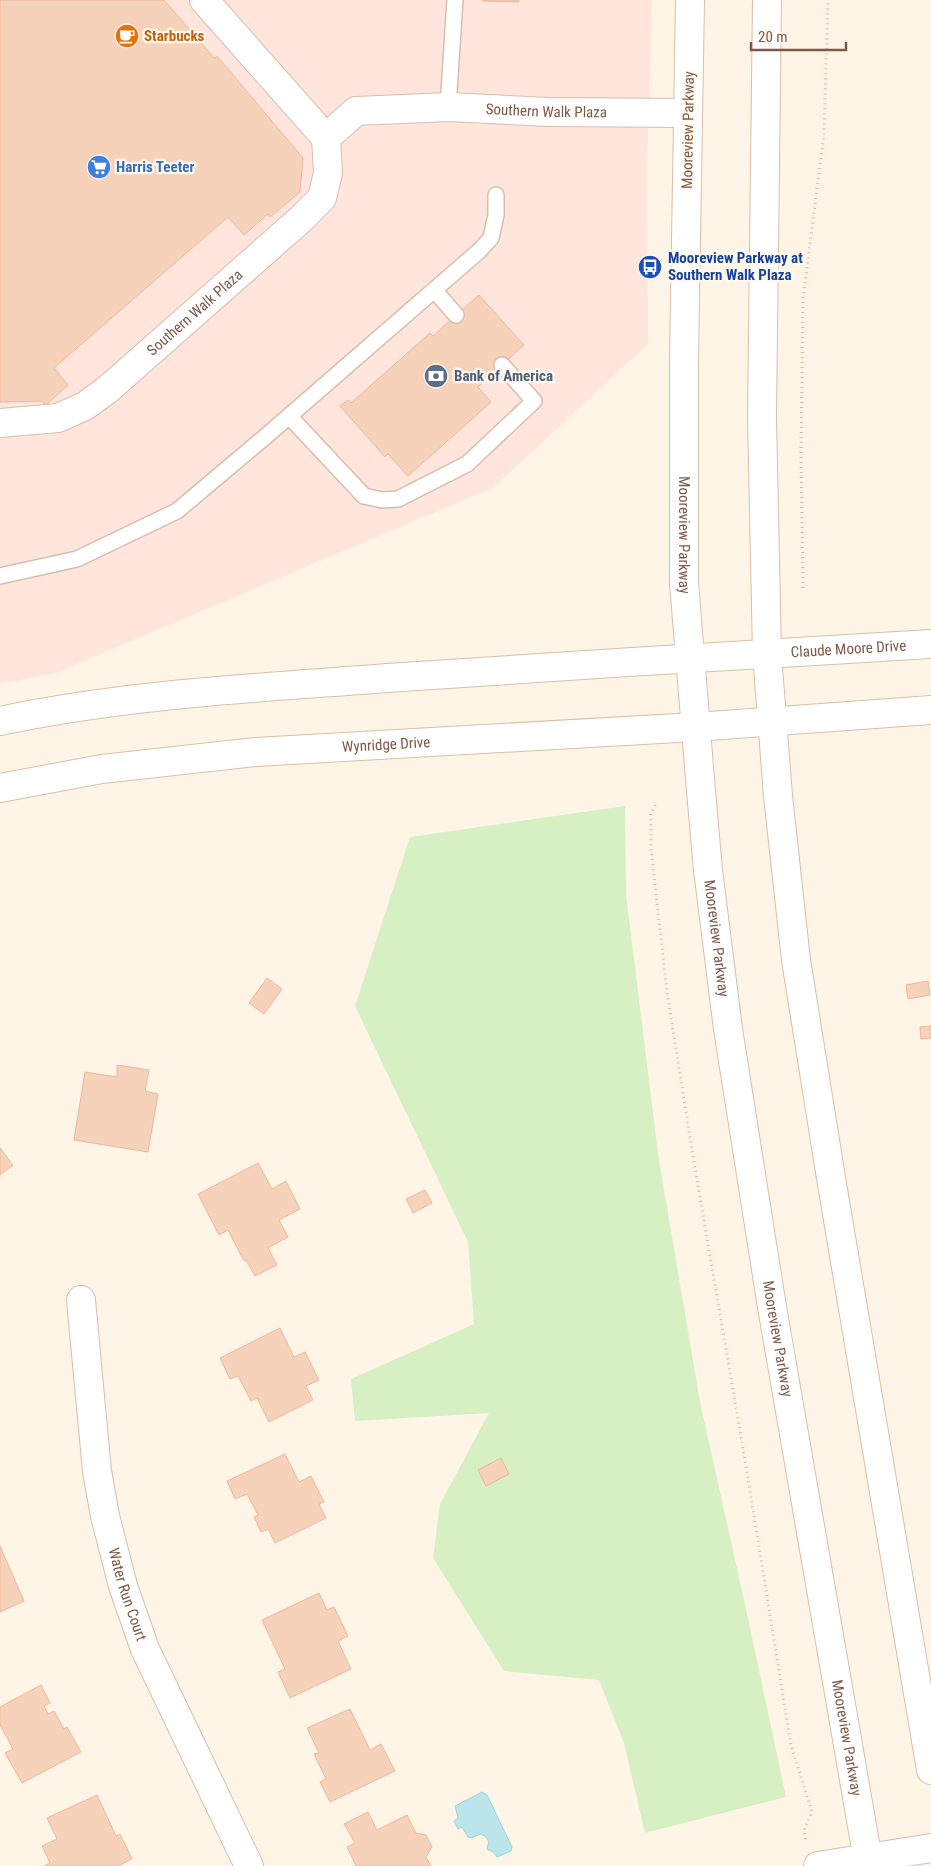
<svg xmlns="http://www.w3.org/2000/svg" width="931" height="1866" viewBox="0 0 931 1866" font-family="'Roboto Condensed',sans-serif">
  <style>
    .commercial { fill: #ffe5db }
    .green { fill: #d6efc3 }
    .water { fill: #b9e5eb; stroke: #9dd6de }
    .building { fill: #f7d2bb; stroke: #ecb79a }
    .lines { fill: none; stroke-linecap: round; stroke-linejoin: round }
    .lane-casing { stroke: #d5beae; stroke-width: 18 }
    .street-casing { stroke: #d5beae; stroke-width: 30 }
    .secondary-casing { stroke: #d9beaa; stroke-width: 30 }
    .path { stroke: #ddb59e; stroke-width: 3; stroke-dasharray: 1 4; stroke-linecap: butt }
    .lane { stroke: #fff; stroke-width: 15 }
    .street { stroke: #fff; stroke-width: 28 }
    .secondary { stroke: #fff; stroke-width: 28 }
    .labels { text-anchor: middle; stroke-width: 4.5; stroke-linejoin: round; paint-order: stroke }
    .food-label { font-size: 15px; font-weight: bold; fill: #c56008; stroke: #fff9f0; text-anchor: start }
    .street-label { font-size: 15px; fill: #7c5947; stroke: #fff9f0 }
    .shop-label { font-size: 15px; font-weight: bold; fill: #366cbe; stroke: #fff9f0; text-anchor: start }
    .transit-label { font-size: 15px; font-weight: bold; fill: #164399; stroke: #fff9f0; text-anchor: start }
    .service-label { font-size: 15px; font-weight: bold; fill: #4e5e75; stroke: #fff9f0; text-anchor: start }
  </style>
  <rect width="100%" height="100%" fill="#fff5e7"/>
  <polygon class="commercial" points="0,0 652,0 647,168 648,344 494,487 56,673 0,684"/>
  <polygon class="green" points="625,806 626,894 658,1154 700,1402 744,1600 786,1797 645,1833 624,1743 599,1680 504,1671 433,1558 440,1504 489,1413 355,1421 351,1379 474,1324 468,1242 355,1006 410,837"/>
  <polygon class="water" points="482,1792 487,1795 512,1847 511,1851 497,1857 492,1851 488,1850 487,1848 489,1842 485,1836 480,1834 471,1838 468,1837 462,1827 458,1829 454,1821 458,1818 455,1806"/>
  <g class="building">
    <polygon points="0,0 164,0 214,58 217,56 303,158 300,192 270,217 268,214 244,235 228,217 54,368 68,385 46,405 42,401 0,402"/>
    <polygon points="483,0 519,0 519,2 483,1"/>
    <polygon points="479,295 524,345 478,387 491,402 408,476 388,454 385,457 340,406 348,400 351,403 430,333 433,336"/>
    <polygon points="267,978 282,989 264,1014 249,1003"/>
    <polygon points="928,981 930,995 908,999 906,985"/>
    <polygon points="931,1026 931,1038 921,1039 920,1027"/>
    <polygon points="117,1065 149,1070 145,1091 158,1094 148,1152 74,1140 85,1072 117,1077"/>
    <polygon points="0,1148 13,1165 0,1175"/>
    <polygon points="258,1163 272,1189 286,1181 300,1209 279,1220 288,1237 268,1248 277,1265 255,1276 246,1260 244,1261 228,1230 219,1235 198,1194"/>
    <polygon points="425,1190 432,1203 413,1213 406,1199"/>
    <polygon points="280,1328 294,1357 305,1352 319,1380 306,1386 313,1400 269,1422 257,1398 251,1401 238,1376 230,1379 220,1358"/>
    <polygon points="285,1454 299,1482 311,1476 324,1502 319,1504 326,1518 275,1543 268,1529 261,1532 254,1517 258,1515 247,1494 235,1499 227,1481"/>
    <polygon points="501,1458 509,1474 486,1486 478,1470"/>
    <polygon points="0,1546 24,1601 0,1612"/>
    <polygon points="319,1593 327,1610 334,1607 348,1636 338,1641 351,1669 290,1698 278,1672 285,1669 262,1620"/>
    <polygon points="41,1685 50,1703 44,1706 48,1714 54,1711 64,1729 67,1727 81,1752 22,1783 5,1753 13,1749 0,1725 0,1707"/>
    <polygon points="350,1709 370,1750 381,1744 395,1771 330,1802 320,1782 326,1779 314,1754 319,1753 307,1728"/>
    <polygon points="97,1795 116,1836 120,1834 132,1859 118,1866 44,1866 50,1863 42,1846 57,1839 47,1818"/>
    <polygon points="368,1812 377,1830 407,1815 416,1833 426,1835 432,1847 426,1857 431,1866 356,1866 347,1847 355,1843 344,1824"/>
  </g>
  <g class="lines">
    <g class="lane-casing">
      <g id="lane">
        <polyline points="448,107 455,0"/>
        <polyline points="435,291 456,315"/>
        <polyline points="289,416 364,496 382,500 398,499 467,464 534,401 502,365"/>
        <polyline points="0,576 77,559 177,511 265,437 479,251 491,238 496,215 496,195"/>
      </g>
    </g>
    <g class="street-casing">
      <g id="street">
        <polyline points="204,0 326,138"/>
        <path id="s1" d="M0,423L58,418L85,406L107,390L301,219L322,198L328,173L326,138L356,111L448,107L548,112L688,113"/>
        <path id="s2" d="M81,1300L97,1471L105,1516L123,1586L145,1649L249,1866"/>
        <polyline points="818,1866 931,1848"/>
      </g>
    </g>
    <g class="secondary-casing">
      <g id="secondary">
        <path id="s3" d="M690,0L684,361V583L701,791L708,870L728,1029L772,1307L869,1866"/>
        <polyline points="767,0 762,417 767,654 778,796 796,960 832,1184 931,1770"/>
        <path id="s4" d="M0,721C128,694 258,688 387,678C568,665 750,655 931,644"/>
        <path id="s5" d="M0,788L102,769L256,752L695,727L931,710"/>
      </g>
    </g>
    <g class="path">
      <polyline points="803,588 801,452 803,299 824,134 828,0"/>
      <polyline points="655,805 651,815 651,849 667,992 694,1162 744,1454 791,1745 812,1812 804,1830 806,1841"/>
    </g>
    <use href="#lane" class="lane"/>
    <use href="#street" class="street"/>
    <use href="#secondary" class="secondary"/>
  </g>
  <defs>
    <g id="cafe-disc" transform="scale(1.25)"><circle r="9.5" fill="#e8710a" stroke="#fff9f0"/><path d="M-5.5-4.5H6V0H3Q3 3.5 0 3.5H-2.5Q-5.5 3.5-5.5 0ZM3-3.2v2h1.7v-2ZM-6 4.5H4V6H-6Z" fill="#fff"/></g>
    <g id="supermarket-disc" transform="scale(1.25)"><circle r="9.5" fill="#3f7fe0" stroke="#fff9f0"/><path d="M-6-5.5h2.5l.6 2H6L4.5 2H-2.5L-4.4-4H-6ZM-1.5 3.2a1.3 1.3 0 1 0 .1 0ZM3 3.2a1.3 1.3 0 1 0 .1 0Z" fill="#fff"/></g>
    <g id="bus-disc" transform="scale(1.25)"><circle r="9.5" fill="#1a4fb4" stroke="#fff9f0"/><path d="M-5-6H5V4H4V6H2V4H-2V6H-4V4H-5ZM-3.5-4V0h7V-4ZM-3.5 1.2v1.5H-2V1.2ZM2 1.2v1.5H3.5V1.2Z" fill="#fff"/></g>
    <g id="bank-disc" transform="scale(1.25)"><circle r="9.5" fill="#5c6f8a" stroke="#fff9f0"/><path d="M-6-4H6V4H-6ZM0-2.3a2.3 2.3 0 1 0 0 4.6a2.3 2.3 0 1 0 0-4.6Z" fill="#fff"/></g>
  </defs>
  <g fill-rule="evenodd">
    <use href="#cafe-disc" x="127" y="36"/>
    <use href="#supermarket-disc" x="99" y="167"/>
    <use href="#bus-disc" x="650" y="267"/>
    <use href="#bank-disc" x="436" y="376"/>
  </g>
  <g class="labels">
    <g class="food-label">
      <text x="144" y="41">Starbucks</text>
    </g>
    <g class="street-label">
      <text dy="5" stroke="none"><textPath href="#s1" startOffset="695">Southern Walk Plaza</textPath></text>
      <text transform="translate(688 130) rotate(-89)" y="5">Mooreview Parkway</text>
      <text dy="5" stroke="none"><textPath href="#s1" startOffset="232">Southern Walk Plaza</textPath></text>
      <text dy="5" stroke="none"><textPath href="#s3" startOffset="535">Mooreview Parkway</textPath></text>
      <text dy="5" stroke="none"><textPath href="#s4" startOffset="852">Claude Moore Drive</textPath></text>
      <text dy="5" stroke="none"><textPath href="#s5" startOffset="389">Wynridge Drive</textPath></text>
      <text dy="5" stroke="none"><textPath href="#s3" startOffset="940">Mooreview Parkway</textPath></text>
      <text dy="5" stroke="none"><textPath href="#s3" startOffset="1345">Mooreview Parkway</textPath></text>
      <text dy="5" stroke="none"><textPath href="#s2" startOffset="299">Water Run Court</textPath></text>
      <text dy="5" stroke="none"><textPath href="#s3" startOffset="1750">Mooreview Parkway</textPath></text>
    </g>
    <g class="shop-label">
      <text x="116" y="172">Harris Teeter</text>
    </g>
    <g class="transit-label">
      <text x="668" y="263">Mooreview Parkway at<tspan x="668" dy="17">Southern Walk Plaza</tspan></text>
    </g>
    <g class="service-label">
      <text x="454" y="381">Bank of America</text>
    </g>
  </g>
  <path d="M751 42v8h95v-8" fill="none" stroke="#7c5947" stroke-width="2.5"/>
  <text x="758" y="42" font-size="15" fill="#7c5947" stroke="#fff9f0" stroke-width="4" paint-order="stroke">20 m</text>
</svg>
